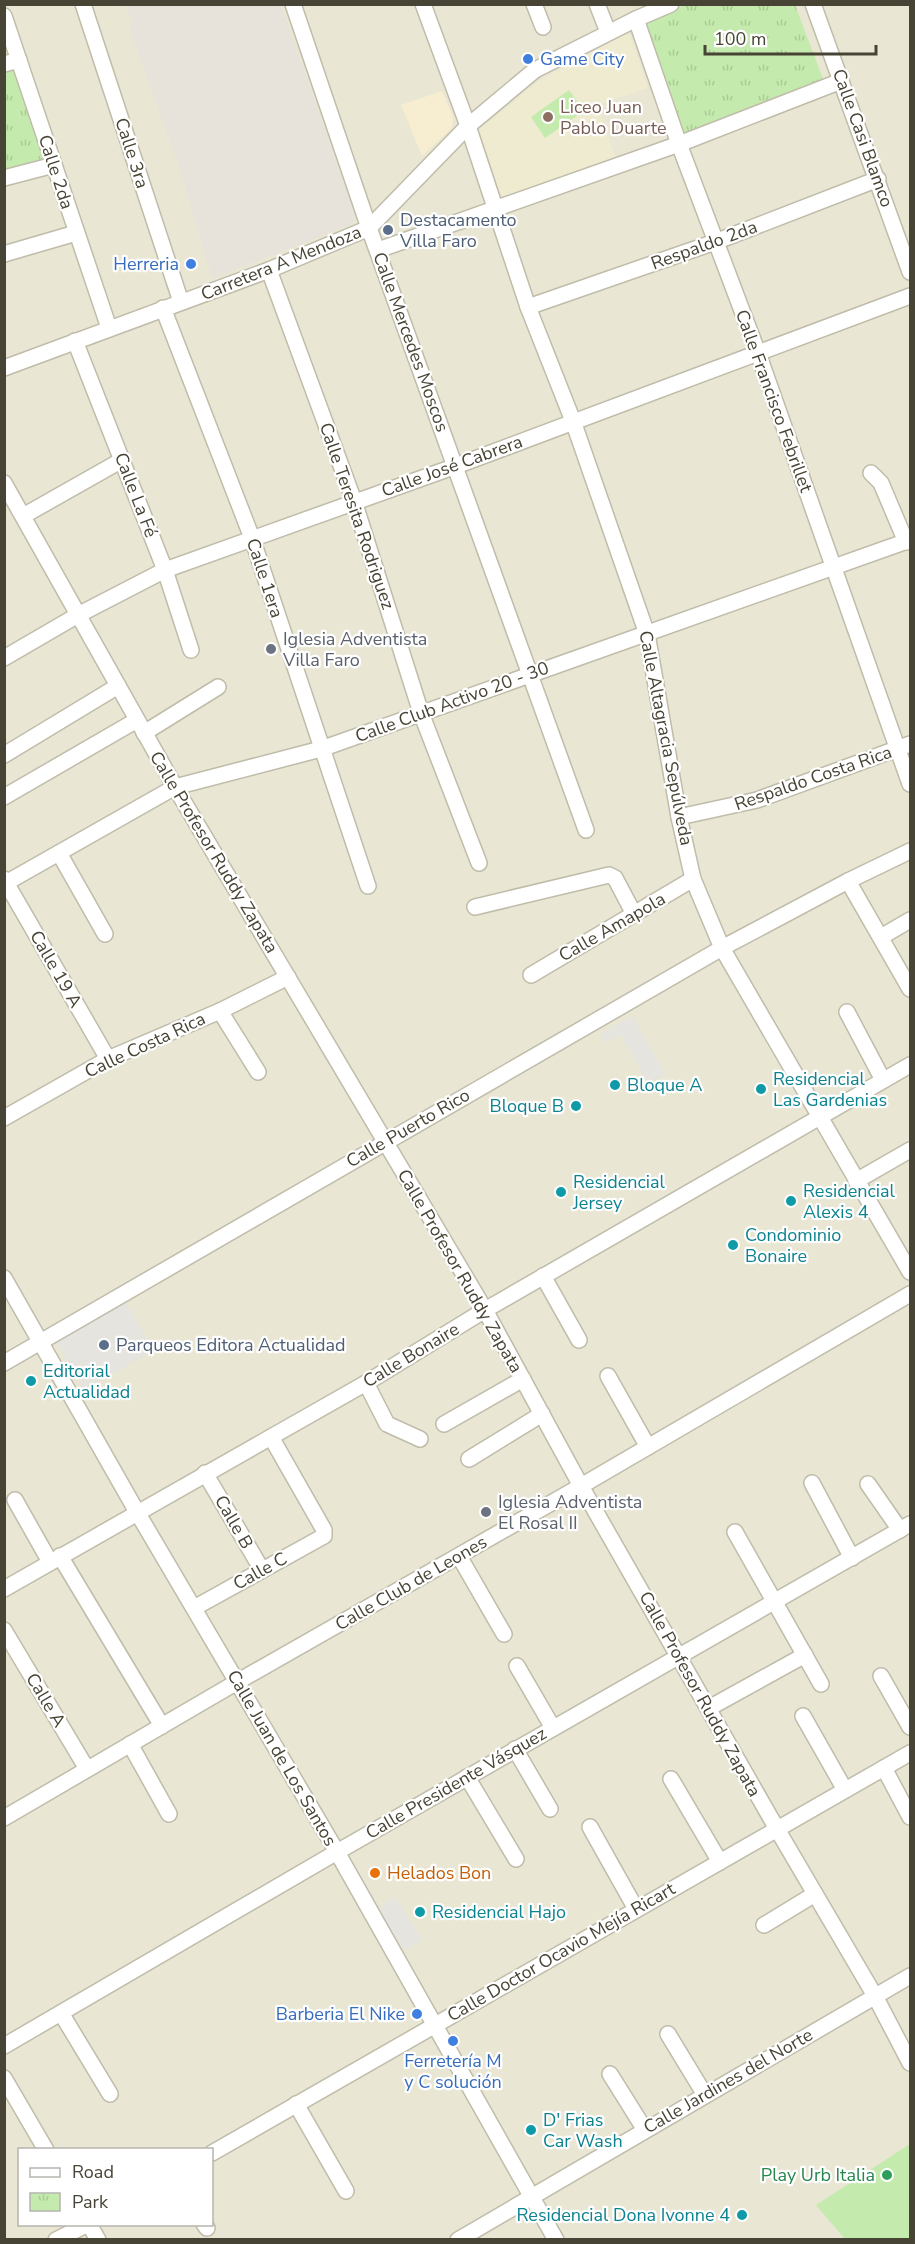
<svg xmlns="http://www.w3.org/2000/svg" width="915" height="2244" viewBox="0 0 915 2244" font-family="'Nunito Sans',sans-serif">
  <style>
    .residential { fill: #e9e6d4; fill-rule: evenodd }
    .commercial { fill: #f7eed1 }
    .industrial { fill: #e7e3db }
    .education { fill: #eeebd0 }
    .park { fill: url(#park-tufts) }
    .garden { fill: #c4ebad }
    .parking { fill: #e5e4df }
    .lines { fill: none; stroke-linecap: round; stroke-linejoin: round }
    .minor-casing { stroke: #c0bca9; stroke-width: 18 }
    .minor { stroke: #fff; stroke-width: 15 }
    .shop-dot { fill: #3f7fe0; stroke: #fff; stroke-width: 2 }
    .education-dot { fill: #8d6e63; stroke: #fff; stroke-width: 2 }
    .service-dot { fill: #5c6f8a; stroke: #fff; stroke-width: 2 }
    .worship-dot { fill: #6b7280; stroke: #fff; stroke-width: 2 }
    .culture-dot { fill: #0f9aa8; stroke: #fff; stroke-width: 2 }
    .food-dot { fill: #e8710a; stroke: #fff; stroke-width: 2 }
    .leisure-dot { fill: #2e9e5b; stroke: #fff; stroke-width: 2 }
    .labels { text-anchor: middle; stroke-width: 4.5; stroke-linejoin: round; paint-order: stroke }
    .shop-label { font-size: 18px; fill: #366cbe; stroke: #fff; text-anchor: end }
    .education-label { font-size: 18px; fill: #785e54; stroke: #fff; text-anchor: start }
    .street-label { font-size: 18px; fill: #484435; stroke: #fff }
    .service-label { font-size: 18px; fill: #4e5e75; stroke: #fff; text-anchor: start }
    .worship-label { font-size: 18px; fill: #5b616d; stroke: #fff; text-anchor: start }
    .culture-label { font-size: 18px; fill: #0d838f; stroke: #fff; text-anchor: start }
    .food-label { font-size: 18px; fill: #c56008; stroke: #fff; text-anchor: start }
    .leisure-label { font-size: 18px; fill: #27864d; stroke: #fff; text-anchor: end }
  </style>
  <defs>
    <pattern id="park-tufts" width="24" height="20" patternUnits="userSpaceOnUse" patternTransform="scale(1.5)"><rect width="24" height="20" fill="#c4ebad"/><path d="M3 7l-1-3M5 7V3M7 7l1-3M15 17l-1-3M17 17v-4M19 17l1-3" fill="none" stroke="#aacb95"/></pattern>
  </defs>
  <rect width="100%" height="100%" fill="#f4f2e7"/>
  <path class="residential" d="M5,5H910V2239L5,2240ZM20,2150H212V2224H20Z"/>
  <polygon class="commercial" points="442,91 453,117 452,128 422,156 401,105"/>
  <polygon class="industrial" points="126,5 281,5 355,216 353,224 212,278 180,170 129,27 133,24"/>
  <polygon class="education" points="626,34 630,36 648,88 598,105 616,160 502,198 479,130 537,82"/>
  <g class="park">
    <polygon points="686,5 795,5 825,84 684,136 642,21"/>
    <polygon points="14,67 45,159 5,172 5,70"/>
  </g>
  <g class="garden">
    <polygon points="569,90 584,111 545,138 531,117"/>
    <polygon points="910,2144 910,2239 845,2239 816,2205"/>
  </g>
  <g class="parking">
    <polygon points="632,1016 665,1074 649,1084 621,1035 606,1043 600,1034"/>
    <polygon points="124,1300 153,1350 84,1391 55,1340"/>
    <polygon points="396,1897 422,1940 404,1951 378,1908"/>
  </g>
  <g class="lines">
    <g class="minor-casing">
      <g id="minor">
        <polyline points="83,4 181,302"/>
        <polyline points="293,4 369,228 586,830"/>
        <polyline points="423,4 468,126 528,307 573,421 647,634 679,817 693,879 722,948 910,1272"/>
        <polyline points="534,4 543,27"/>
        <polyline points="597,4 608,32"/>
        <polyline points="813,4 910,272"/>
        <polyline points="4,16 109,328"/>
        <polyline points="636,19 679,144 758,353 910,784"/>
        <polyline points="4,64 19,60"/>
        <polyline points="4,178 54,165"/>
        <polyline points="378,250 679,144 841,81"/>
        <polyline points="4,254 76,233"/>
        <polyline points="269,270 354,501 421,713 479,863"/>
        <polyline points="528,307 715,242 878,179"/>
        <polyline points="163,308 252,538 368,886"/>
        <polyline points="75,341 165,570 191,650"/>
        <polyline points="4,368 269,270 369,228 468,126 535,70 636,19 671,4"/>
        <polyline points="871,473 881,483 906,542"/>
        <polyline points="4,483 175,787 485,1310 581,1486 777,1829 875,1996 910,2063"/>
        <polyline points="23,516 122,460"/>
        <polyline points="4,658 78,615 165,570 456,466 910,296"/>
        <polyline points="144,733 218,687"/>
        <polyline points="4,755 118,686"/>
        <polyline points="4,797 137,720"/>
        <polyline points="679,817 757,800 910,744"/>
        <polyline points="59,853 105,934"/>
        <polyline points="4,879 108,1059"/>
        <polyline points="848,881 910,989"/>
        <polyline points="4,884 175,787 321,749 910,540"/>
        <polyline points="475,907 609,875 615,878 634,914"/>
        <polyline points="881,937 910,920"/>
        <polyline points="531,975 693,879"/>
        <polyline points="220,1011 258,1072"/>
        <polyline points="847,1012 883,1080"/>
        <polyline points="4,1118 108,1059 220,1011 288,977"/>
        <polyline points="856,1181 910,1150"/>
        <polyline points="543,1276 579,1340"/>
        <polyline points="4,1278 137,1512 337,1852 556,2240"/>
        <polyline points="4,1363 722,948 848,881 910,851"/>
        <polyline points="608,1376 648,1447"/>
        <polyline points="366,1383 387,1424 420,1439"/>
        <polyline points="444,1424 523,1379"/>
        <polyline points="469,1459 542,1414"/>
        <polyline points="205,1473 262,1570"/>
        <polyline points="812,1483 852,1558"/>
        <polyline points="868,1484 900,1530"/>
        <polyline points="15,1500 50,1562"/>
        <polyline points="735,1532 821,1684"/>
        <polyline points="60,1556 162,1726"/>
        <polyline points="459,1556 504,1634"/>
        <polyline points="4,1589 366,1383 485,1310 910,1065"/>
        <polyline points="194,1608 324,1536 324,1530 271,1437"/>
        <polyline points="4,1630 87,1769"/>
        <polyline points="517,1666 553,1728"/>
        <polyline points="881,1676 910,1727"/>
        <polyline points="709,1708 805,1655"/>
        <polyline points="803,1716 845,1790"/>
        <polyline points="130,1744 169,1814"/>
        <polyline points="515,1749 550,1809"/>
        <polyline points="884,1768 910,1817"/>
        <polyline points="467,1777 516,1859"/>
        <polyline points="671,1779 720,1862"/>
        <polyline points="4,1818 237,1682 581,1486 910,1294"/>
        <polyline points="590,1827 636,1909"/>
        <polyline points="764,1925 815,1894"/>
        <polyline points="61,2013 110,2094"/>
        <polyline points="668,2034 705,2095"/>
        <polyline points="4,2046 337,1852 910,1524"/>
        <polyline points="610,2074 645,2130"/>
        <polyline points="4,2078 46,2150"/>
        <polyline points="296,2104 346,2191"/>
        <polyline points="212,2153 910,1753"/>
        <polyline points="89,2224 98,2240"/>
        <polyline points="204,2224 207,2228"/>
        <polyline points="56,2240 88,2224"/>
        <polyline points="458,2240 910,1976"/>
      </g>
    </g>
    <use href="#minor" class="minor"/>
  </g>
  <g class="shop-dot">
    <circle cx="528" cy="59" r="6"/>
    <circle cx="191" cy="264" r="6"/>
    <circle cx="417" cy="2014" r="6"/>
    <circle cx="453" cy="2041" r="6"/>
  </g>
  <circle class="education-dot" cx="548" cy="117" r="6"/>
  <g class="service-dot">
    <circle cx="388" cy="230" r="6"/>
    <circle cx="104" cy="1345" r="6"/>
  </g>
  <g class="worship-dot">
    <circle cx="271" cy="649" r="6"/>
    <circle cx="486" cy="1512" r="6"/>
  </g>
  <g class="culture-dot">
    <circle cx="615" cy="1085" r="6"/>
    <circle cx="761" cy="1089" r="6"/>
    <circle cx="576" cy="1106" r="6"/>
    <circle cx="561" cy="1192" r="6"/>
    <circle cx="791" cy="1201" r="6"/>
    <circle cx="733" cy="1245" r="6"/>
    <circle cx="31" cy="1381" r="6"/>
    <circle cx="420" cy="1912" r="6"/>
    <circle cx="531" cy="2130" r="6"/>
    <circle cx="742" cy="2215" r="6"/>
  </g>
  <circle class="food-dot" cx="375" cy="1873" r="6"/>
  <circle class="leisure-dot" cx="887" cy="2175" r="6"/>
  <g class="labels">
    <g class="shop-label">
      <text x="540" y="65" text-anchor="start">Game City</text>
      <text x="179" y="270">Herreria</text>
      <text x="405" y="2020">Barberia El Nike</text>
      <text x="453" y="2067" text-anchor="middle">Ferretería M<tspan x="453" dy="21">y C solución</tspan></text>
    </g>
    <g class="education-label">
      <text x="560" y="113">Liceo Juan<tspan x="560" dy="21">Pablo Duarte</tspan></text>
    </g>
    <g class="street-label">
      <text transform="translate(863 138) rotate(70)" y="6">Calle Casi Blamco</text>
      <text transform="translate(132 153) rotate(72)" y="6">Calle 3ra</text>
      <text transform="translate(56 172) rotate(72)" y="6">Calle 2da</text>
      <text transform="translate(704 245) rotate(-20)" y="6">Respaldo 2da</text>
      <text transform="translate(281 263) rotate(-22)" y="6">Carretera A Mendoza</text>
      <text transform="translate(411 342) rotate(70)" y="6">Calle Mercedes Moscos</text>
      <text transform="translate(774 401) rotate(70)" y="6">Calle Francisco Febrillet</text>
      <text transform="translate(452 466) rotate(-20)" y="6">Calle José Cabrera</text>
      <text transform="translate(136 495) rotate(69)" y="6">Calle La Fé</text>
      <text transform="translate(357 516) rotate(71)" y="6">Calle Teresita Rodriguez</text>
      <text transform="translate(265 578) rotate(72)" y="6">Calle 1era</text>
      <text transform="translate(452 702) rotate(-20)" y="6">Calle Club Activo 20 - 30</text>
      <text transform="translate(666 738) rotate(79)" y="6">Calle Altagracia Sepúlveda</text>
      <text transform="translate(813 778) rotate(-19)" y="6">Respaldo Costa Rica</text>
      <text transform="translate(214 852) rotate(59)" y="6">Calle Profesor Ruddy Zapata</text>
      <text transform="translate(612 927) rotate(-30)" y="6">Calle Amapola</text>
      <text transform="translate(56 969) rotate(60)" y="6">Calle 19 A</text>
      <text transform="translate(145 1045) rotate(-25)" y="6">Calle Costa Rica</text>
      <text transform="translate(408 1128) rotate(-30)" y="6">Calle Puerto Rico</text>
      <text transform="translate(460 1271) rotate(60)" y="6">Calle Profesor Ruddy Zapata</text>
      <text transform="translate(411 1355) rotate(-31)" y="6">Calle Bonaire</text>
      <text transform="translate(234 1522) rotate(60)" y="6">Calle B</text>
      <text transform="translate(260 1571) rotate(-29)" y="6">Calle C</text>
      <text transform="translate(411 1583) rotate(-30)" y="6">Calle Club de Leones</text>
      <text transform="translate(700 1694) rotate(61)" y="6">Calle Profesor Ruddy Zapata</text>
      <text transform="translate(46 1700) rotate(59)" y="6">Calle A</text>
      <text transform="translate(282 1758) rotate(60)" y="6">Calle Juan de Los Santos</text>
      <text transform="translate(456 1783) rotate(-30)" y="6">Calle Presidente Vásquez</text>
      <text transform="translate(561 1952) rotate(-30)" y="6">Calle Doctor Ocavio Mejía Ricart</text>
      <text transform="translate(728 2081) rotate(-30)" y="6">Calle Jardines del Norte</text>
    </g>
    <g class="service-label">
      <text x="400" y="226">Destacamento<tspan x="400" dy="21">Villa Faro</tspan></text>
      <text x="116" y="1351">Parqueos Editora Actualidad</text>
    </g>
    <g class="worship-label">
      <text x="283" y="645">Iglesia Adventista<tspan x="283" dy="21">Villa Faro</tspan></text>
      <text x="498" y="1508">Iglesia Adventista<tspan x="498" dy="21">El Rosal II</tspan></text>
    </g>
    <g class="culture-label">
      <text x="773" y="1085">Residencial<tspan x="773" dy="21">Las Gardenias</tspan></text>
      <text x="627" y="1091">Bloque A</text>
      <text x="564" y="1112" text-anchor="end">Bloque B</text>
      <text x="573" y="1188">Residencial<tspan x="573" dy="21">Jersey</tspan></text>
      <text x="803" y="1197">Residencial<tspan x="803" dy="21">Alexis 4</tspan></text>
      <text x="745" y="1241">Condominio<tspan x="745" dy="21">Bonaire</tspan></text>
      <text x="43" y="1377">Editorial<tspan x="43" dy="21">Actualidad</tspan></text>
      <text x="432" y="1918">Residencial Hajo</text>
      <text x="543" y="2126">D' Frias<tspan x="543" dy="21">Car Wash</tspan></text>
      <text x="730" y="2221" text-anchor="end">Residencial Dona Ivonne 4</text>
    </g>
    <g class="food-label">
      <text x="387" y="1879">Helados Bon</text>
    </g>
    <g class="leisure-label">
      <text x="875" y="2181">Play Urb Italia</text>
    </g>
  </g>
  <rect width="915" height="2244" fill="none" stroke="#484435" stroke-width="12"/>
  <rect x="18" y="2148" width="195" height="78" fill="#ffffff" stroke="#b6b4ae" stroke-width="1.5"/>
  <rect x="30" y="2168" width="30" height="9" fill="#ffffff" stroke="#b6b4ae" stroke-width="1.5"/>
  <text x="72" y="2178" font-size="18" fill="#484435">Road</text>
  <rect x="30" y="2193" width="30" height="18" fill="url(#park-tufts)" stroke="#b6b4ae" stroke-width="1.5"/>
  <text x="72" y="2208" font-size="18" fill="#484435">Park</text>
  <path d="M705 45v9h171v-9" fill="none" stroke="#484435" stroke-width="3"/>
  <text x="714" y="45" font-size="18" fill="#484435" stroke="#ffffff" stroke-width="4.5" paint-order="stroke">100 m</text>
</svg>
